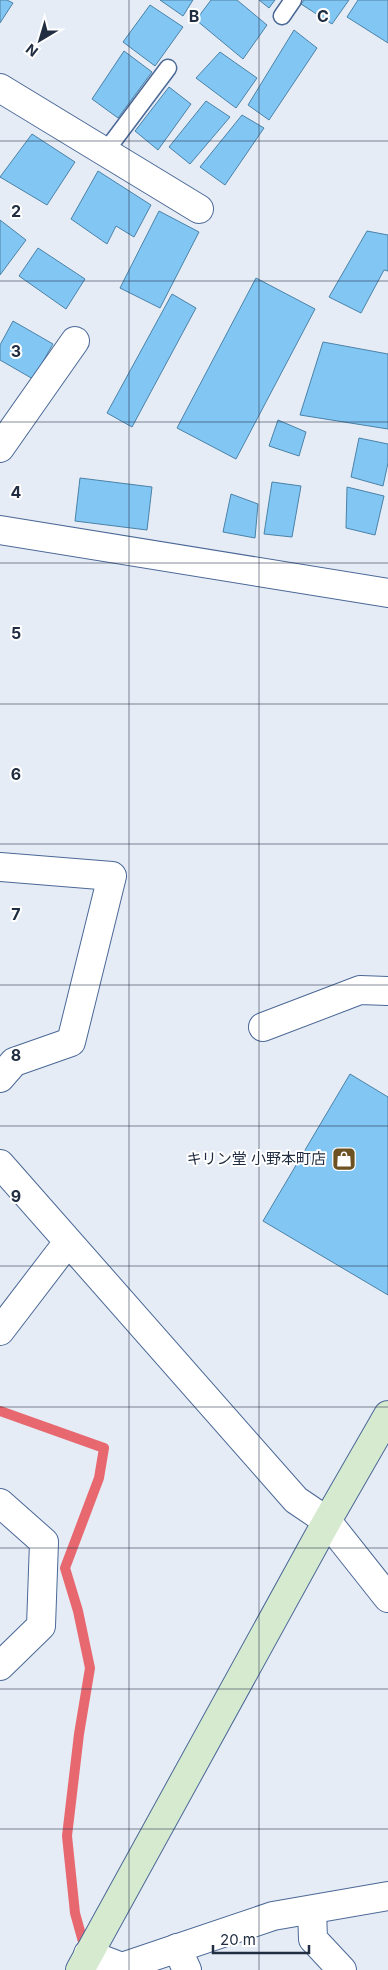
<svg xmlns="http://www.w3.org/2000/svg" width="388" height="1970" viewBox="0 0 388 1970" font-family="Inter,'Noto Sans JP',sans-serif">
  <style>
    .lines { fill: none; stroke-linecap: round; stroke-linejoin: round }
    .stream { stroke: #e86870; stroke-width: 10 }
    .building { fill: #82c6f4; stroke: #4b82a7 }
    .lane-casing { stroke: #4b6896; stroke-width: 19 }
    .street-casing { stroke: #4b6896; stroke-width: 30 }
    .secondary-casing { stroke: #4b6896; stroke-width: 30 }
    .lane { stroke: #fff; stroke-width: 16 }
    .street { stroke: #fff; stroke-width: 28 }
    .secondary { stroke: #d6ead0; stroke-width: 28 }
    .grid { fill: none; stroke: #212e42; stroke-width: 1; stroke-opacity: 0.55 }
    .labels { text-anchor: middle; stroke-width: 4; stroke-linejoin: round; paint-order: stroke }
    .poi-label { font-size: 15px; fill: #212e42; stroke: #fff; text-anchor: end }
    .grid-label { font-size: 16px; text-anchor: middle; font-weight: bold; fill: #212e42; stroke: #fff; stroke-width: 4; stroke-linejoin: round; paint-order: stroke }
  </style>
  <rect width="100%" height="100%" fill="#e5ecf6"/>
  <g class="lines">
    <polyline class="stream" points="0,1411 104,1448 99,1478 65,1568 78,1611 90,1668 79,1734 67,1836 75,1913 85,1949"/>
  </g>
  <g class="building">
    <polygon points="0,0 7,0 13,3 0,23"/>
    <polygon points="160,0 193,0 183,16"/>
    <polygon points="211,0 237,0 267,25 243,59 196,20"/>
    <polygon points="259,0 275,0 269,8"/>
    <polygon points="304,0 349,0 332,24 301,4"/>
    <polygon points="358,0 388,0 388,43 347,17"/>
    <polygon points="150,5 183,27 155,66 123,42"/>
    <polygon points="294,30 317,48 269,120 248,105"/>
    <polygon points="124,51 152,72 118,118 92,99"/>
    <polygon points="220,52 257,78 236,108 196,78"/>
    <polygon points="169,87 191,104 158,150 135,131"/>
    <polygon points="206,101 230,117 190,164 169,147"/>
    <polygon points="242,115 264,128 225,185 200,167"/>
    <polygon points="32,134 75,162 47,205 0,177"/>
    <polygon points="98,171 151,205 134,237 116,226 107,244 71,219"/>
    <polygon points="159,211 199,232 160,308 120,288"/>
    <polygon points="0,220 26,240 0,275"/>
    <polygon points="367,231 388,235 388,271 384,270 361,313 329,297"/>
    <polygon points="38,248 85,279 66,309 19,276"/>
    <polygon points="256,278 315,309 236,459 177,428"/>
    <polygon points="172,294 196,308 132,427 107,413"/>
    <polygon points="13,321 53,344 33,379 0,360 0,345"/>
    <polygon points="323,342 388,354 388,429 300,415"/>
    <polygon points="278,420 306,432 299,456 269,446"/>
    <polygon points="359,438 388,444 388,463 383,486 351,477"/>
    <polygon points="80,478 152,487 147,530 75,521"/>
    <polygon points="272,482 301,486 292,537 264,534"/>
    <polygon points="347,487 384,496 375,535 346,528"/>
    <polygon points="231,494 258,504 255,538 223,532"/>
    <polygon points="350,1074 388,1097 388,1295 263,1221"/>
  </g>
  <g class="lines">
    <g class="lane-casing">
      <g id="lane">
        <polyline points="282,16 293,0"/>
        <polyline points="105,152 168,68"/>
      </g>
    </g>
    <g class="street-casing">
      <g id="street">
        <polyline points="0,88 199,209"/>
        <polyline points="0,448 75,341"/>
        <polyline points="0,530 388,593"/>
        <polyline points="0,867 112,876 71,1042 14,1062 0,1078"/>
        <polyline points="263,1027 360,990 388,991"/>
        <polyline points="0,1164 296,1500 327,1521 388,1598"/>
        <polyline points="0,1331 68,1242"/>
        <polyline points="0,1503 44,1542 41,1626 0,1666"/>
        <polyline points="312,1910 313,1939 342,1970"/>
        <polyline points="177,1948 187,1970"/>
        <polyline points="88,1954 122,1967 273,1916 388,1896"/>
      </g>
    </g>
    <g class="secondary-casing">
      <polyline id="secondary" points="80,1970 327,1521 388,1415"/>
    </g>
    <use href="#lane" class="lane"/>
    <use href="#street" class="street"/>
    <use href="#secondary" class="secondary"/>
  </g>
  <path class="grid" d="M129,0V1970M259,0V1970M0,141H388M0,281H388M0,422H388M0,563H388M0,704H388M0,844H388M0,985H388M0,1126H388M0,1266H388M0,1407H388M0,1548H388M0,1689H388M0,1829H388"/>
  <defs>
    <g id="shop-square" transform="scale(1.25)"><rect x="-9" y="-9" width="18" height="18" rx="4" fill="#6c5123" stroke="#fff"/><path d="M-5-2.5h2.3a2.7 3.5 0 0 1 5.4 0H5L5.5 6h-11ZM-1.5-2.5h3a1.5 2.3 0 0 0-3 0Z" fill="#fff"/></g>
  </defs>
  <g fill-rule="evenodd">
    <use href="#shop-square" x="344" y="1159"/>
  </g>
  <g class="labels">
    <g class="poi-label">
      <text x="326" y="1164">キリン堂 小野本町店</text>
    </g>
  </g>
  <g class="grid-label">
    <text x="194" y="22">B</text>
    <text x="323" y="22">C</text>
    <text x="16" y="217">2</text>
    <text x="16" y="357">3</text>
    <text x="16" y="498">4</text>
    <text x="16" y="639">5</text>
    <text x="16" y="780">6</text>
    <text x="16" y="920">7</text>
    <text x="16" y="1061">8</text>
    <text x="16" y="1202">9</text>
  </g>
  <g transform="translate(40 40) rotate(218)" stroke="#ffffff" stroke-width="4" paint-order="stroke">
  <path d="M0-4L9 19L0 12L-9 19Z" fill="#212e42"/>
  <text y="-8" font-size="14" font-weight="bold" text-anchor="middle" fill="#212e42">N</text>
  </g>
  <path d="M213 1945v8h96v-8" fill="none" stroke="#212e42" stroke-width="2.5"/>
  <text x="220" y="1945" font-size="15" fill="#212e42" stroke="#ffffff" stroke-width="4" paint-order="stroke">20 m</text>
</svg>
